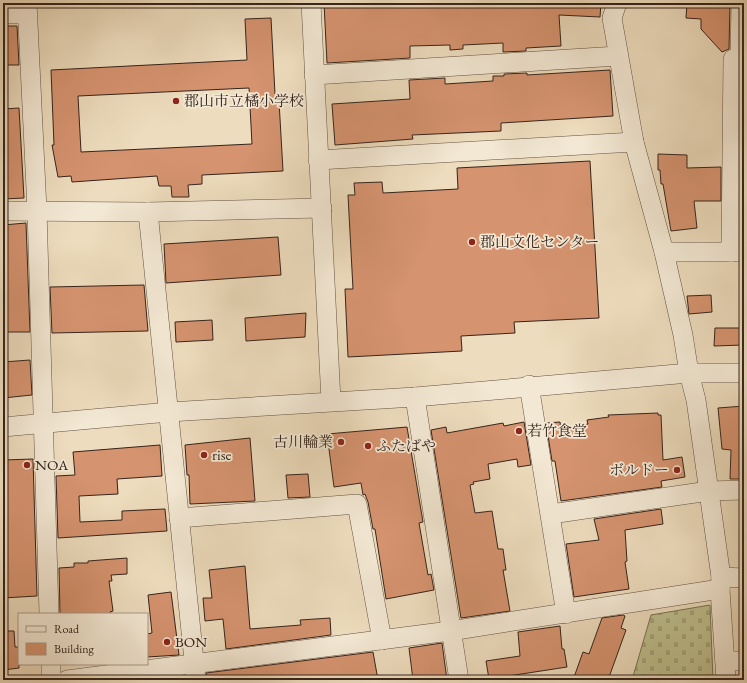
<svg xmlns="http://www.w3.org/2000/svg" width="747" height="683" viewBox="0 0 747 683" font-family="'EB Garamond','Noto Serif JP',serif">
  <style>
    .cemetery { fill: url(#cemetery-stones); stroke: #7a7254 }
    .building { fill: #d5936f; stroke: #35241c; fill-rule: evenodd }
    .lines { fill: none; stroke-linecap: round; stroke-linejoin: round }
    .minor-casing { stroke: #635244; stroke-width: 20 }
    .minor { stroke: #f3e8d4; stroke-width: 19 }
    .poi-dot { fill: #8f2418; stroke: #f3e8d4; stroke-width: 1.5 }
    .labels { text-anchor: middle; stroke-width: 3.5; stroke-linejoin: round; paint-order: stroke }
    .poi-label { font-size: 15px; fill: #35241c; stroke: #f3e8d4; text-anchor: start }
  </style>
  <defs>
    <pattern id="cemetery-stones" width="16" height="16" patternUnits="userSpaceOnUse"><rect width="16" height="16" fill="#bebf8d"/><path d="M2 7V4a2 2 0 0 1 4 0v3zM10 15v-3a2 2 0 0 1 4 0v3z" fill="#a4a479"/></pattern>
  </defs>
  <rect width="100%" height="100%" fill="#eddcbd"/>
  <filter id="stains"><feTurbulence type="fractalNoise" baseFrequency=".005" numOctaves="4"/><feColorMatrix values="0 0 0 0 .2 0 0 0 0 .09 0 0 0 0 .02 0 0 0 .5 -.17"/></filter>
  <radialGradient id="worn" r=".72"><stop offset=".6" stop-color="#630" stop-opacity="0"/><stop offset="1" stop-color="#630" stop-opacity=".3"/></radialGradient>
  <polygon class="cemetery" points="710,605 713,680 632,680 651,615"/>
  <g class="building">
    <polygon points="324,3 601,3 600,17 559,15 561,46 526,48 526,51 503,52 503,43 463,45 463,49 450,50 450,45 410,46 410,58 327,63"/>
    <polygon points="687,3 730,3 729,49 722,52 711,40 701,29 701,19 686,18"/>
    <path d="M271,18L275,94L278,93L279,101L283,171L202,175V184L188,185L189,197H172L171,186H159L157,176L72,182L71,176L58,177L52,145H54L51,70L247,60L245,19ZM249,88L252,144L81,152L78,96Z"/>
    <polygon points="3,26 17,26 19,65 3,65"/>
    <polygon points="610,70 613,116 501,123 501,131 412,135 413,139 335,145 332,104 410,99 409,80 445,78 445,84 493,81 493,76 504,76 504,74 527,73 527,75"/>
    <polygon points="19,108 24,198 3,199 3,109"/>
    <polygon points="658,154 687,155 687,168 721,167 721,201 694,201 697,228 671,231 663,184 661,184 660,170 658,170"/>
    <polygon points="590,161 599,318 514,322 515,333 461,336 462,351 348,357 345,289 353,289 348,195 355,195 354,183 382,182 383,193 458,189 457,168"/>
    <polygon points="26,223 30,332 6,332 5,298 3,298 3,225"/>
    <polygon points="278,237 281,275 166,283 164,244"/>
    <polygon points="144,285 148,331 52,333 50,287"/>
    <polygon points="711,295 712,312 689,314 687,296"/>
    <polygon points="306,313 305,337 246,341 245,318"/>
    <polygon points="212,320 213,340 176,342 175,322"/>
    <polygon points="715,328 743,328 743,345 714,346"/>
    <polygon points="30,360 32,395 3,398 3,362"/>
    <polygon points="744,406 744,479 730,479 731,450 722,449 718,408"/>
    <polygon points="658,413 658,415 661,415 663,460 682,457 685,477 661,481 662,487 561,501 555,461 552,461 546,423 560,422 561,429 588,424 587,420 609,417 608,415"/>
    <polygon points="524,422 531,465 518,467 517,459 488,464 490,479 473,482 474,484 470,485 475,513 492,511 498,549 503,549 506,570 503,570 510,611 461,618 431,430 446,427 447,433 503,423 504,426"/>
    <polygon points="407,427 423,522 419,523 428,575 431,574 434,590 386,599 375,529 373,529 368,502 365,494 363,495 361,483 334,487 327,434"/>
    <polygon points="250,438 255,501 190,504 189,475 187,475 185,445"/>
    <polygon points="160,445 162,476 117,479 118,494 79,496 80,522 122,520 122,511 165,509 167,531 58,538 56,476 75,475 73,452"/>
    <polygon points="33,459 37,596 3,598 3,460"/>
    <polygon points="308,474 310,497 288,498 286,475"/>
    <polygon points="661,509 663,524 625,530 627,561 625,562 629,589 574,597 566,544 599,540 594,519"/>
    <polygon points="127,558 127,574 111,575 112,581 109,581 113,611 110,612 111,614 60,614 59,568 74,567 74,563 88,563 88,561"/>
    <polygon points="245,566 250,629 301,625 300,620 330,618 331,635 226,649 223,619 205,621 203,598 212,598 209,570"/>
    <polygon points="171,592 179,655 147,657 147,634 152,633 148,595"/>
    <polygon points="623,615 625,616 621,628 626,630 608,680 573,680 583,652 589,654 602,618"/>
    <polygon points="560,626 562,649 564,649 567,667 489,679 486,661 520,656 518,632"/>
    <polygon points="3,631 14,631 15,647 19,647 19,668 3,670"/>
    <polygon points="442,643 447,680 413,680 409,648"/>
    <polygon points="373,652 378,680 207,680 206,673"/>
    <polygon points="181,676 182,680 163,680 163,679"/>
  </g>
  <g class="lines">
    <g class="minor-casing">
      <g id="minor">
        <polyline points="27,3 37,210 49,614"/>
        <polyline points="311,3 331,401"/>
        <polyline points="617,3 612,18 634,142 664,252 683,335 689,373 696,400 721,577 720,589 726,680"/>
        <polyline points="3,14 27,14"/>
        <polyline points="740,59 741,3"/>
        <polyline points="314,75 618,56"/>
        <polyline points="318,160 634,142"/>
        <polyline points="3,211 148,212 322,208"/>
        <polyline points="148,212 196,680"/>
        <polyline points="664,252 743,252"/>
        <polyline points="731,252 733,59 744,59"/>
        <polyline points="529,385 566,614"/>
        <polyline points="415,397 459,680"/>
        <polyline points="3,427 169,412 415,397 689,373 744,373"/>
        <polyline points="551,514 709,491 744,490"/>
        <polyline points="179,518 357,504 382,640"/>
        <polyline points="721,577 744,578"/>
        <polyline points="725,661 744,661"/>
        <polyline points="51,664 51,680"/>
        <polyline points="67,680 450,631 720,589"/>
      </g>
    </g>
    <use href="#minor" class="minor"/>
  </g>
  <g class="poi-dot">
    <circle cx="176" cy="101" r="4"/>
    <circle cx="472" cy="242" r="4"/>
    <circle cx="519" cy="431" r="4"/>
    <circle cx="341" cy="442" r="4"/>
    <circle cx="368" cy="446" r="4"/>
    <circle cx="204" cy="455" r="4"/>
    <circle cx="27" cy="465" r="4"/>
    <circle cx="677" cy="470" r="4"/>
    <circle cx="167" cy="642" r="4"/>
  </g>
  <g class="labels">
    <g class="poi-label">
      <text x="184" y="106">郡山市立橘小学校</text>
      <text x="480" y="247">郡山文化センター</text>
      <text x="527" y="436">若竹食堂</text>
      <text x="333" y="447" text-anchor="end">古川輪業</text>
      <text x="376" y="451">ふたばや</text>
      <text x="212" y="460">rise</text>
      <text x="35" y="470">NOA</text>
      <text x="669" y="475" text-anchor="end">ボルドー</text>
      <text x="175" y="647">BON</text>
    </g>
  </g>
  <rect width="747" height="683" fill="none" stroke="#eddcbd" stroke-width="16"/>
  <rect x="4" y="4" width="739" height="675" fill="none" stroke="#35241c" stroke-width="2"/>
  <rect x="8" y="8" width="731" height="667" fill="none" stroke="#35241c"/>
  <rect x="18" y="613" width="130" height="52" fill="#f3e8d4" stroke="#a79a8a"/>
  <rect x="26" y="626" width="20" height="6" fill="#f3e8d4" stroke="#a79a8a"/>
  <text x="54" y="633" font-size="12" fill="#35241c">Road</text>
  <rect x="26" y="643" width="20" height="12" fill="#d5936f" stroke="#a79a8a"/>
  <text x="54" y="653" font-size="12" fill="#35241c">Building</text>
  <rect width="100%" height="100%" filter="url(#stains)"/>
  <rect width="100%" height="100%" fill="url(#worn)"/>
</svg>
